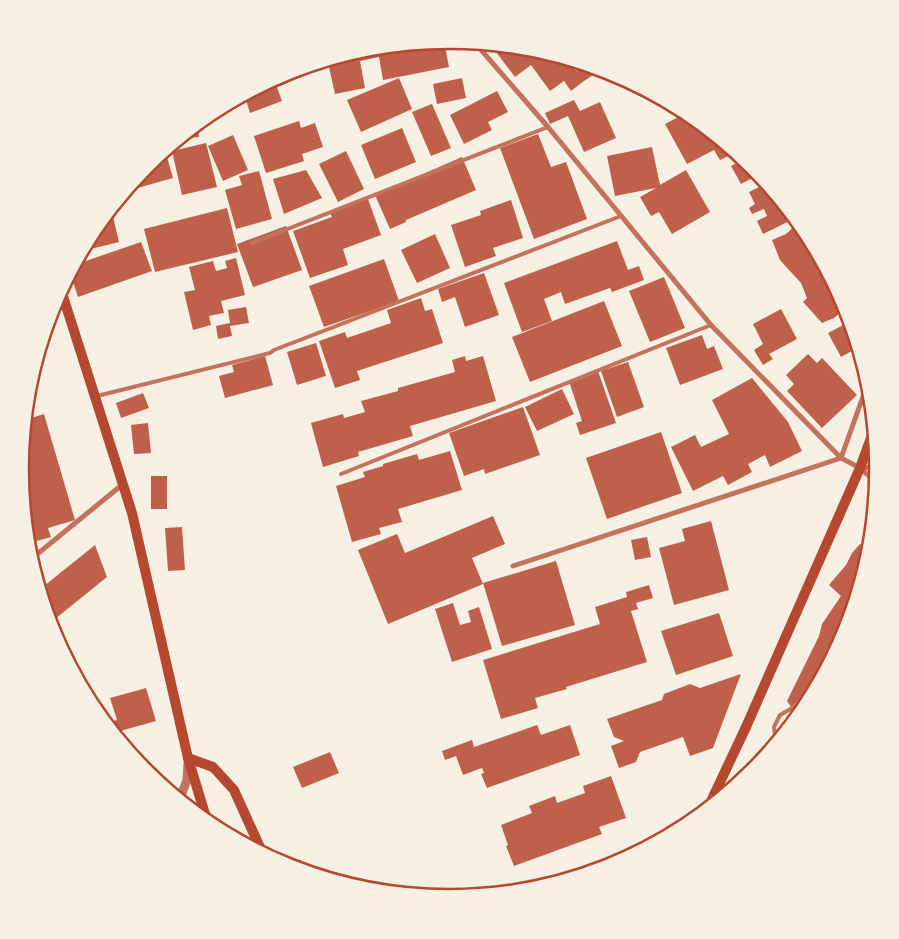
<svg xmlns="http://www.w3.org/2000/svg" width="899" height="939" viewBox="0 0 899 939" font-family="Quicksand,sans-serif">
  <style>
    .building { fill: #bf614a }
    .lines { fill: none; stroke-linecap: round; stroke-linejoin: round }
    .service { stroke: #c5725c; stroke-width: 4 }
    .minor { stroke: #c5725c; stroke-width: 5 }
    .tertiary { stroke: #c5725c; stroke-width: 9 }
    .secondary { stroke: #b5482f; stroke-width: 10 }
    .rim { fill: none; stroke: #b5482f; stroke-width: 2.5 }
  </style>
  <rect width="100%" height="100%" fill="#f6efe4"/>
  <g class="building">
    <polygon points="444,41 449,67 383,80 379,57 360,61 365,88 335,94 329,67 306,71 305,67 366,48"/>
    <polygon points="490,44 534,48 567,59 577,72 574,66 581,63 587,65 593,75 584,81 571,91 564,81 550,91 531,65 515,77"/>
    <polygon points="399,78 412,109 361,132 347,100"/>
    <polygon points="462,78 466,98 437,104 433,84"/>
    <polygon points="274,79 282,101 250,113 246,100 233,105 232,101"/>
    <polygon points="497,91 508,112 488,122 492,130 464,144 450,115"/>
    <polygon points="574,100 580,111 600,102 616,138 584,152 568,116 550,124 545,113"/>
    <polygon points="432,104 451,148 431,156 412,112"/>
    <polygon points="686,113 694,128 702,124 736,152 720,160 714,150 687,164 665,124"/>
    <polygon points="299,121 301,128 315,123 323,147 302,154 304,161 266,173 254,136"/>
    <polygon points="198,123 199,137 178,139 197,124"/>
    <polygon points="402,128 416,162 375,179 361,145"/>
    <polygon points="538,134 551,167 566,162 587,219 534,239 500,148"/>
    <polygon points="233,135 248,170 223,181 208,146"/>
    <polygon points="206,143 217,187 182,195 172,151"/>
    <polygon points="652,147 660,185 686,170 710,212 672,234 659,212 651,216 640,197 656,188 615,196 607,156"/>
    <polygon points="165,150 173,178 134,189 133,182 146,166"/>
    <polygon points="346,151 364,189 338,202 319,164"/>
    <polygon points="462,157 476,190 406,220 406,222 390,229 375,195"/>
    <polygon points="745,159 753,166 760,174 741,184 731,166"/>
    <polygon points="306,170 322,198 284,214 273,179"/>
    <polygon points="259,171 272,219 236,229 225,190 242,185 239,176"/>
    <polygon points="767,183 796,218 763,234 757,221 767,216 764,209 752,214 749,208 755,204 749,192"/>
    <polygon points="368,199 381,235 343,249 348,265 310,278 293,231 332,217 330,213"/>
    <polygon points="511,200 523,238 493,248 496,256 465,267 451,225 481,215 480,211"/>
    <polygon points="111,208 119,242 87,250 85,244 93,231"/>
    <polygon points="227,208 238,252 155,272 144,229"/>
    <polygon points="800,223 807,231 820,258 823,262 848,310 840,313 834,318 822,323 803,302 807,298 801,283 780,260 772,240 786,234 796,225"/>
    <polygon points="286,226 302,270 253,287 237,244"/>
    <polygon points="435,234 450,268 417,283 401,250"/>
    <polygon points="617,241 628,270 639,266 644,280 612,292 610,288 565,304 561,292 544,299 552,321 522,332 504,283"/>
    <polygon points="141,242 152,271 78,297 70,273 74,265"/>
    <polygon points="236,258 245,295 221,301 224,313 209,316 211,325 193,330 184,292 195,290 189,267 213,261 216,271 227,268 225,261"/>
    <polygon points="384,259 399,301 324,327 309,286"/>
    <polygon points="484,273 499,315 465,327 455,297 442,302 438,289"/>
    <polygon points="664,277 685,328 650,342 629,291"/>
    <polygon points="421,298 425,311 432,309 443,343 357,371 360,380 335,388 319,341 345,332 347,338 391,323 387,310"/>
    <polygon points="604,301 622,346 530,382 512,337"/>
    <polygon points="246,307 249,323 230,326 232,336 218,339 216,326 230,323 228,310"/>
    <polygon points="781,309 797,339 769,354 773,359 763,365 754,350 763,344 753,324"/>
    <polygon points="851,321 859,347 841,357 828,333"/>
    <polygon points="702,335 707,349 714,346 723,369 680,385 666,348"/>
    <polygon points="316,343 326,376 297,385 287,352"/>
    <polygon points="808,354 817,363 822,358 857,395 822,428 787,391 794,384 786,375"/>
    <polygon points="265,356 273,385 225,398 219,376 234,372 232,365"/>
    <polygon points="465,356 466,361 483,356 496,401 410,426 413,436 358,452 359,456 323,467 311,423 343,414 344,418 365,412 361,401 398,391 398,388 455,372 452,360"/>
    <polygon points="628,362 644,407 617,417 601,371"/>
    <polygon points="598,371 616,423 580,435 576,423 582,421 569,381"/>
    <polygon points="752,378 788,422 802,451 770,467 765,455 748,464 752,472 728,485 723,476 693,491 671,447 695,435 701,447 729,434 712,400"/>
    <polygon points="562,389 574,414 537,431 525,407"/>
    <polygon points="143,393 149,408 121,418 116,403"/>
    <polygon points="523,407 540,455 485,474 484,469 464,476 449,433"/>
    <polygon points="44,414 75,520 48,528 51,537 33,542 35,550 28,552 27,539 31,538 29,530 26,531 20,469 25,420"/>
    <polygon points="148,423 151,453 134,454 131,425"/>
    <polygon points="661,432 682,493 607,519 586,458"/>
    <polygon points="450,451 462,490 398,509 402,522 379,528 381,534 352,542 336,486 365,477 363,472 383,466 383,464 417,454 419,460"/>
    <rect x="151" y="476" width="16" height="33"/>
    <polygon points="493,516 505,544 472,558 483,584 388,624 358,550 397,534 405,553"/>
    <polygon points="711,521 729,590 674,605 659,548 685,541 682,529"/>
    <polygon points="182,527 185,570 168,571 165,528"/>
    <polygon points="647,537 651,557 635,560 631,540"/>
    <polygon points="860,544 871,551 871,554 846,634 819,685 791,707 787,701 819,636 822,624 841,596 829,585 846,565 852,553"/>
    <polygon points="95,545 107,577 50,623 39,590"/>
    <polygon points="556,561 575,625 502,646 483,583"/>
    <polygon points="649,585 653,598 636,603 638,609 631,611 647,662 566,687 567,689 535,698 538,708 501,719 483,660 600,624 595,607 627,597 626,592"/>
    <polygon points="453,603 460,625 471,622 468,611 479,607 492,649 452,662 435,609"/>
    <polygon points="719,613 733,656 676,675 661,631"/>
    <polygon points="741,674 713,748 690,756 683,737 640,752 636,762 619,768 611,746 624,741 614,737 607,719 662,700 664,694 690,684 700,688"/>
    <polygon points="146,688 156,721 113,733 110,722 117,720 110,698"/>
    <polygon points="537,725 541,735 570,725 580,755 487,788 481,774 484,773 482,768 463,775 456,756 445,760 442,751 472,740 474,747"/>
    <polygon points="330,752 339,773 302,788 293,767"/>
    <polygon points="611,776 626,818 599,827 602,834 514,866 506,846 508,845 501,825 532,813 529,806 555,796 557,803 585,793 583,786"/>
  </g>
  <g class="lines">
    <g class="service">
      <polyline points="252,243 548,127"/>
      <polyline points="97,396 270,353 274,350 621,216"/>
      <polyline points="341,474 711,325"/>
      <polyline points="776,745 774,727 780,715 794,707 816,691"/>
    </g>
    <g class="minor">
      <polyline points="475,43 548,127 711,325 841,458 860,468 878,484"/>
      <polyline points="860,468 879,467"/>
      <polyline points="30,560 123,484"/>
      <polyline points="513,566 841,458 869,380"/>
    </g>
    <polyline class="tertiary" points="179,801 187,780 188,763"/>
    <g class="secondary">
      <polyline points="61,290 132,513 188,758 208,824"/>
      <polyline points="188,758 213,767 234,790 263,854"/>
      <polyline points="706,812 746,727 860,468 875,427"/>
    </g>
  </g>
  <path d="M0 0H899V939H0ZM29 469a420 420 0 1 1 840 0a420 420 0 1 1-840 0Z" fill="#f6efe4" fill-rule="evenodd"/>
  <path class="rim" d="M29 469a420 420 0 1 1 840 0a420 420 0 1 1-840 0Z"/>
</svg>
